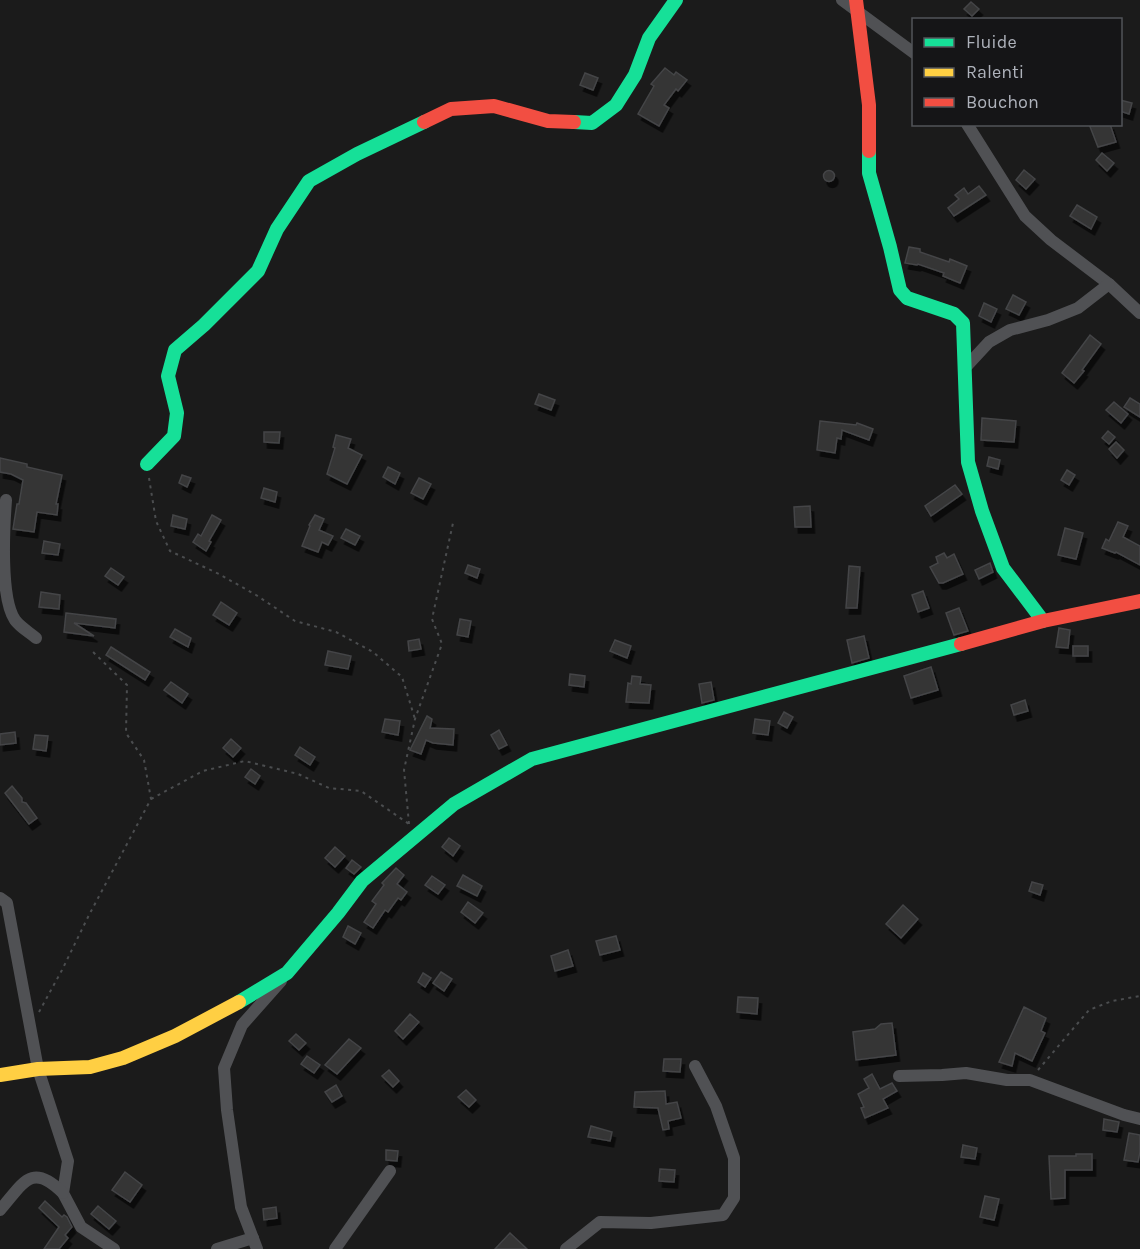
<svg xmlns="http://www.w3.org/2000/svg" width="1140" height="1249" viewBox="0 0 1140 1249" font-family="Karla,sans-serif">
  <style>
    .building { fill: #343435; stroke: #444547; stroke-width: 1.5; filter: url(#shadow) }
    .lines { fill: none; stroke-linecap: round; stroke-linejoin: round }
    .path { stroke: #4b4d4f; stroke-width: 2; stroke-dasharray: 3 4.5; stroke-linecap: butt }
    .street { stroke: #505154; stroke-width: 12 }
    .fast { stroke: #16e098; stroke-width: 14 }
    .slow { stroke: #ffcf43; stroke-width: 14 }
    .jam { stroke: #f24e42; stroke-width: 14 }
  </style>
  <defs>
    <filter id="shadow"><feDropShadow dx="3.5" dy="6" stdDeviation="0" flood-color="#0009"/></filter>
  </defs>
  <rect width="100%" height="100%" fill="#1b1b1b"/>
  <g class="building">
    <polygon points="971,2 979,9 972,16 964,9"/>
    <polygon points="665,68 674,75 676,72 687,80 678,91 676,89 664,105 669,108 659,126 638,114 654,86 651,84"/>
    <polygon points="585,73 598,78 593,90 580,85"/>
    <polygon points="1120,100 1132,103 1129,114 1120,111"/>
    <polygon points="1089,124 1110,124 1116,142 1098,147"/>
    <polygon points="1102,153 1114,163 1107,171 1096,160"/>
    <polygon points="1024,170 1035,179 1026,189 1016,180"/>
    <circle cx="829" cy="176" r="5.5"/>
    <polygon points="979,186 986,195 954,216 948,208 959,199 955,195 964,188 968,194"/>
    <polygon points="1077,205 1097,217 1091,229 1070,216"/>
    <polygon points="909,247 920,249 920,252 949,262 950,259 967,266 960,283 943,276 944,273 918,264 917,265 905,263"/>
    <polygon points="1013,295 1026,302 1019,315 1006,309"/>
    <polygon points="984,303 997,309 991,322 979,316"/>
    <polygon points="1090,335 1101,344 1082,370 1084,371 1074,383 1062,373"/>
    <polygon points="539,394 555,400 551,410 535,404"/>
    <polygon points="1130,398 1140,404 1140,417 1124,407"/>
    <polygon points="1114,402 1128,414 1121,423 1106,410"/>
    <polygon points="982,418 1016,421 1014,442 981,440"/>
    <polygon points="820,421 856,425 857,423 873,429 869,440 842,430 841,439 837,438 835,453 817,450"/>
    <polygon points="1108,431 1115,437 1109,444 1102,438"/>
    <polygon points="264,432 280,432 279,443 264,442"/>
    <polygon points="336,435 351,439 348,448 362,455 347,484 327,474 335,448 333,447"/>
    <polygon points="1116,442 1124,450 1117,458 1109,449"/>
    <polygon points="989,457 1000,460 998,469 987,466"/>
    <polygon points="0,458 27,464 27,467 62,475 56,504 58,504 57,515 37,512 34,532 13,529 17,504 19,504 23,480 11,474 0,472"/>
    <polygon points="388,467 400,473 395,484 383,477"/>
    <polygon points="1067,470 1075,475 1069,485 1061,480"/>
    <polygon points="182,475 191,478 187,487 179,483"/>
    <polygon points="419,478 431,484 423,499 411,493"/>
    <polygon points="955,485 962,494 931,516 925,506"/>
    <polygon points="264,488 277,492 275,502 261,498"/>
    <polygon points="810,506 811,527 795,527 794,507"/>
    <polygon points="173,515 187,519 185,529 171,526"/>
    <polygon points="212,515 221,520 209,541 211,542 206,551 193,542 198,534 201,536"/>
    <polygon points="315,515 324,519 319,530 333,536 328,545 322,542 318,552 302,546 310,526 309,525"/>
    <polygon points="1118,522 1128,526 1123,537 1140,546 1140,565 1116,552 1115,553 1102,548 1106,539 1109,541"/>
    <polygon points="1065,528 1083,533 1076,559 1058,555"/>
    <polygon points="346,529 360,536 355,545 341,538"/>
    <polygon points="44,541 60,544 58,555 42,553"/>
    <polygon points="944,553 947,558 954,554 963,574 943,583 939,583 930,567 938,563 936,557"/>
    <polygon points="990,563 993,572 979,579 975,570"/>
    <polygon points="468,565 480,569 477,578 465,573"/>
    <polygon points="849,566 860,567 857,608 846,608"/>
    <polygon points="111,568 124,577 118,585 105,576"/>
    <polygon points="923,591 929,608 918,612 912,595"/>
    <polygon points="41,592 60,595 59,609 39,607"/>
    <polygon points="221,602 237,613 229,625 213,615"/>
    <polygon points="959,608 968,631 954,635 946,613"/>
    <polygon points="66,613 116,619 115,628 74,623 94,636 64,632"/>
    <polygon points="460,619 471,621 468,637 457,635"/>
    <polygon points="1059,628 1070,630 1068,648 1056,647"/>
    <polygon points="175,629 191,638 188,647 170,637"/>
    <polygon points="864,636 869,658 852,663 847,640"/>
    <polygon points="419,639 421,649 409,651 408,641"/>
    <polygon points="615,640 631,646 627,658 610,651"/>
    <rect x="1073" y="646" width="15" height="10"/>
    <polygon points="111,647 150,672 145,680 106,655"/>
    <polygon points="328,651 351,656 348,669 325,665"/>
    <polygon points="931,667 938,690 911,698 904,676"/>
    <polygon points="570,674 585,676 584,687 569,685"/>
    <polygon points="632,676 641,677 640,684 651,685 649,703 626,702 628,683 631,684"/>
    <polygon points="171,682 188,694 182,703 164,690"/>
    <polygon points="711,682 714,700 702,703 699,684"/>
    <polygon points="1025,700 1028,711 1014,715 1011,705"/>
    <polygon points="784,712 793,717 787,728 778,723"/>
    <polygon points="427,716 432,719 430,728 454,729 453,745 433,743 426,740 421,754 410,750"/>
    <polygon points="385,719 400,721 398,735 382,732"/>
    <polygon points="755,719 770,721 768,735 753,733"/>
    <polygon points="499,730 507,745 499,749 491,735"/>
    <polygon points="15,732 16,743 0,745 0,734"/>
    <polygon points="35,735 48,736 46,751 33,749"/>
    <polygon points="231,739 241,748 233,757 223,748"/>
    <polygon points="300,747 315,757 310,765 295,755"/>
    <polygon points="251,769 260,776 255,784 245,777"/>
    <polygon points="12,786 22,798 22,802 26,803 37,818 29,824 5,793"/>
    <polygon points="449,838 460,846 453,856 442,847"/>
    <polygon points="335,847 345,856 335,867 325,858"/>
    <polygon points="352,860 361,867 354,874 346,868"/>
    <polygon points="396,868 404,875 397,884 407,892 401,900 398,898 388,912 385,910 373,928 364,922 376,904 372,901 384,885 382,883"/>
    <polygon points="463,875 482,886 477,896 457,886"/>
    <polygon points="432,876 445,885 438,894 425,885"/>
    <polygon points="1032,882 1043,885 1040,895 1029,891"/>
    <polygon points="468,902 483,913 475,923 461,912"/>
    <polygon points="903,905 918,919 901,938 886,924"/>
    <polygon points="348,926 361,933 355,944 343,937"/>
    <polygon points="616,936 620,950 600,955 596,941"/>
    <polygon points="568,950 573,966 555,971 551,956"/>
    <polygon points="441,972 452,979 444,991 433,983"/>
    <polygon points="423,973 431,978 425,987 418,982"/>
    <polygon points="738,997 758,998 757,1014 737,1012"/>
    <polygon points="1024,1007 1046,1018 1041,1031 1045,1033 1032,1061 1015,1053 1012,1066 999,1062"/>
    <polygon points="410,1014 419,1022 403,1039 395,1031"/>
    <polygon points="892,1023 896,1055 856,1060 853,1032 875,1029 881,1024"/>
    <polygon points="296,1034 306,1043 299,1050 289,1041"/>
    <polygon points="349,1039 361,1048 337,1074 325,1065"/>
    <polygon points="307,1056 320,1065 314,1073 301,1064"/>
    <polygon points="664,1059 681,1059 680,1072 663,1071"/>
    <polygon points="389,1070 399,1081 393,1087 382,1076"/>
    <polygon points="872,1074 880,1089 892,1083 897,1091 883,1099 888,1108 865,1118 861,1108 864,1107 858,1094 869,1088 864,1079"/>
    <polygon points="336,1085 342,1096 332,1102 325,1092"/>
    <polygon points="466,1090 476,1100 469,1107 458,1097"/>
    <polygon points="665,1091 666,1104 677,1102 681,1118 668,1121 669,1129 663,1130 658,1108 634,1107 635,1092"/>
    <polygon points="1104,1119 1119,1122 1117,1132 1103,1130"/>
    <polygon points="591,1126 612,1132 610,1141 588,1137"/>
    <polygon points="1129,1133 1140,1135 1140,1152 1138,1162 1124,1160"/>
    <polygon points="963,1145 977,1148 975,1159 961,1157"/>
    <polygon points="386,1150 398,1151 397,1161 386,1160"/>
    <polygon points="1076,1154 1092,1154 1092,1170 1065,1170 1065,1198 1051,1199 1049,1156 1076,1156"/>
    <polygon points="660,1169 675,1170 674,1182 659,1181"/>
    <polygon points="125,1172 142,1185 130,1202 112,1190"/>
    <polygon points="985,1196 999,1199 994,1220 980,1217"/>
    <polygon points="45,1201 62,1217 64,1215 67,1217 72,1227 65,1235 68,1238 59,1249 44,1249 59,1227 39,1208"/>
    <polygon points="98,1206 116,1221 109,1229 91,1214"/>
    <polygon points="276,1207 277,1218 264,1220 263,1209"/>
    <polygon points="510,1233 527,1249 495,1249"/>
  </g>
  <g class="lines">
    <g class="path">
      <polyline points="149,478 156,521 170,551 219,574 256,595 295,621 336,632 373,652 402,677 415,719"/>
      <polyline points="151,799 203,771 245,761 298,774 329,788 361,791 409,824"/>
      <polyline points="409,824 404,770 415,719 442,644 432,619 453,523"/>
      <polyline points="39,1012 62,970 89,915 151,799 144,760 126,733 127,685 92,651"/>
      <polyline points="1038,1070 1089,1010 1112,1001 1140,996"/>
    </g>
    <g class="street">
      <polyline points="842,0 914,53"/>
      <polyline points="967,124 1025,216 1051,240 1109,284 1140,313"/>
      <polyline points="964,369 989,342 1010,330 1048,320 1078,308 1109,284"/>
      <path d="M6,500C4,527 0,598 15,620C20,627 29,632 36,638"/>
      <polyline points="0,898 7,903 38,1069 68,1161 63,1193 81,1227 114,1249"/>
      <polyline points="899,1076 942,1075 966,1073 1007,1080 1030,1080 1124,1115 1140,1119"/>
      <path d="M0,1210C23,1184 31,1161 63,1193"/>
      <polyline points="217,1249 253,1238"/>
      <polyline points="257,1249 241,1207 227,1110 224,1068 242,1025 281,981"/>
      <polyline points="335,1249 390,1171"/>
      <polyline points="566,1249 600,1222 651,1223 723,1215 734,1198 734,1158 716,1106 695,1066"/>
    </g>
    <g class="fast">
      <polyline points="574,122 592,123 616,105 635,75 649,38 676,0"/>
      <polyline points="869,151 869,173 890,247 900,290 907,298 954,314 963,323 968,462 982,511 1003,568 1043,621"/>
      <polyline points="147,464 174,436 177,413 168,376 175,350 204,325 258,271 277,229 309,181 357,154 424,122"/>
      <polyline points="239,1002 287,973 338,913 362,881 454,804 532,759 961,644"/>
    </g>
    <polyline class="slow" points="0,1075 38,1069 90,1067 123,1058 175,1036 239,1002"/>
    <g class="jam">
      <polyline points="856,0 869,105 869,151"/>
      <polyline points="424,122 451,109 494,106 548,121 574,122"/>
      <polyline points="961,644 1043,621 1140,601"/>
    </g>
  </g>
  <rect x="912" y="18" width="210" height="108" fill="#151517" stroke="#525459" stroke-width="1.5"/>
  <rect x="924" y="38" width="30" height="9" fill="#16e098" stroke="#525459" stroke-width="1.5"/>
  <text x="966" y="48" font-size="18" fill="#aeb2bb">Fluide</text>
  <rect x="924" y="68" width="30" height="9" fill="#ffcf43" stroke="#525459" stroke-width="1.5"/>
  <text x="966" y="78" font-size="18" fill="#aeb2bb">Ralenti</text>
  <rect x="924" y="98" width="30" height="9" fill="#f24e42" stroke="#525459" stroke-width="1.5"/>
  <text x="966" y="108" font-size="18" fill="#aeb2bb">Bouchon</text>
</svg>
